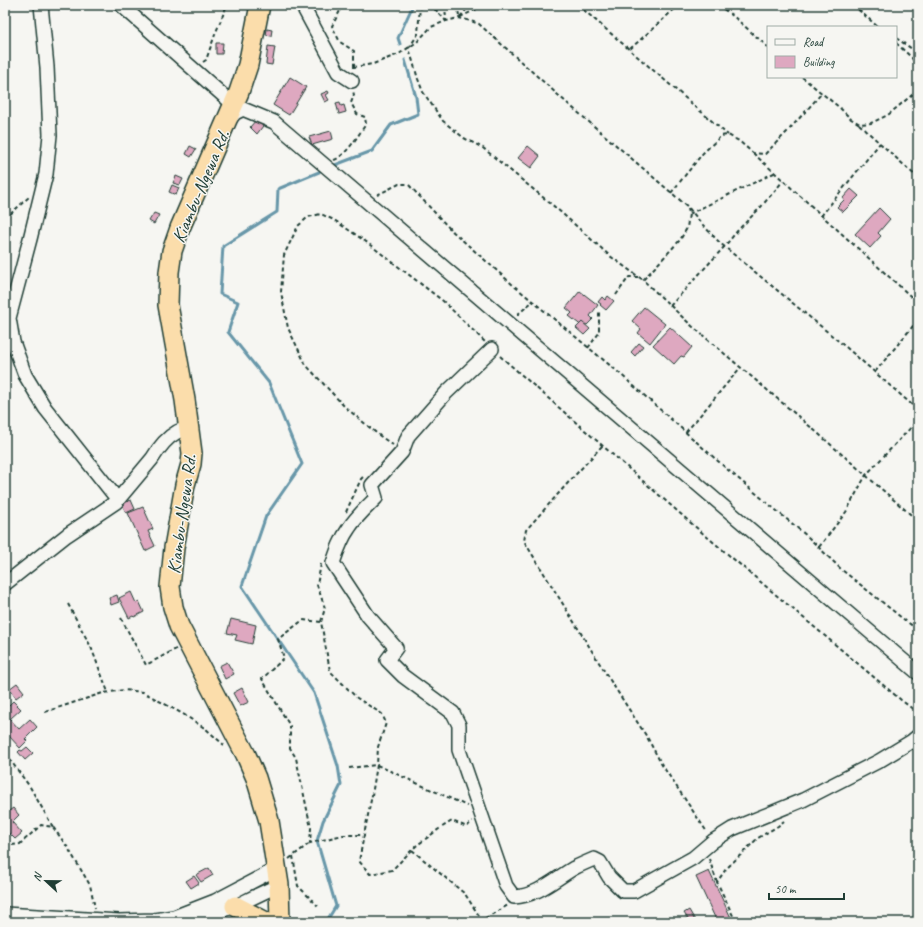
<svg xmlns="http://www.w3.org/2000/svg" width="923" height="927" viewBox="0 0 923 927" font-family="Caveat,sans-serif">
  <style>
    .lines { fill: none; stroke-linecap: round; stroke-linejoin: round }
    .stream { stroke: #6797a9; stroke-width: 3 }
    .building { fill: #dea8c0; stroke: #1f3d34 }
    .minor-casing { stroke: #1f3d34; stroke-width: 16 }
    .highway-casing { stroke: #1f3d34; stroke-width: 22 }
    .path { stroke: #1f3d34; stroke-width: 2; stroke-dasharray: 4 3; stroke-linecap: butt }
    .minor { stroke: #f6f6f2; stroke-width: 13 }
    .highway { stroke: #fbddab; stroke-width: 19 }
    .labels { text-anchor: middle; stroke-width: 3; stroke-linejoin: round; paint-order: stroke }
    .street-label { font-size: 19px; fill: #1f3d34; stroke: #f6f6f2 }
  </style>
  <rect width="100%" height="100%" fill="#f6f6f2"/>
  <filter id="ink" filterUnits="userSpaceOnUse"><feTurbulence type="fractalNoise" baseFrequency=".025" numOctaves="2"/><feDisplacementMap in="SourceGraphic" scale="8" xChannelSelector="R" yChannelSelector="G"/><feConvolveMatrix kernelMatrix="1 2 1 2 8 2 1 2 1" color-interpolation-filters="sRGB"/></filter>
  <g filter="url(#ink)">
    <g class="lines">
      <g class="stream">
        <polyline points="400,44 398,38 413,5"/>
        <polyline points="335,165 372,151 391,125 418,114 416,97 405,60"/>
        <polyline points="319,172 278,189 277,212 223,246 220,294 238,302 228,332 269,383 302,464 266,516 242,586 314,693 338,766 341,785 323,821 317,841 336,906 326,922"/>
      </g>
    </g>
    <g class="building">
      <polygon points="267,29 272,30 271,36 266,35"/>
      <polygon points="216,43 223,43 222,54 216,54"/>
      <polygon points="268,46 275,47 272,65 266,64"/>
      <polygon points="290,77 306,87 289,115 273,105"/>
      <polygon points="328,91 329,93 326,95 329,100 325,102 321,94"/>
      <polygon points="340,102 341,106 344,105 346,112 339,114 336,103"/>
      <polygon points="256,120 263,126 257,134 250,127"/>
      <polygon points="331,131 333,139 312,145 309,137"/>
      <polygon points="190,146 196,149 191,157 186,154"/>
      <polygon points="528,146 540,156 531,168 518,158"/>
      <polygon points="176,176 183,179 180,185 173,183"/>
      <polygon points="172,185 179,188 176,195 169,192"/>
      <polygon points="851,189 859,196 843,212 837,207 844,200 843,198"/>
      <polygon points="879,208 890,219 878,233 881,236 870,248 855,234"/>
      <polygon points="154,213 159,215 154,224 149,221"/>
      <polygon points="580,291 598,305 590,316 593,319 587,325 585,324 583,327 569,316 572,313 566,308"/>
      <polygon points="608,296 614,301 606,310 600,305 601,304 598,302 602,297 605,300"/>
      <polygon points="644,307 665,324 650,343 638,333 641,329 632,321"/>
      <polygon points="582,322 590,329 584,335 576,328"/>
      <polygon points="670,327 692,347 684,357 681,356 674,364 653,345"/>
      <polygon points="639,343 643,346 635,356 631,352"/>
      <polygon points="131,500 135,509 126,513 122,504"/>
      <polygon points="143,507 153,529 148,531 155,546 145,551 128,513"/>
      <polygon points="131,592 136,603 139,601 144,612 134,617 133,616 129,618 119,598"/>
      <polygon points="117,595 119,602 111,605 109,598"/>
      <polygon points="231,619 256,625 252,644 235,640 237,635 227,633"/>
      <polygon points="227,662 234,674 225,679 219,666"/>
      <polygon points="17,683 24,692 16,698 9,689"/>
      <polygon points="242,688 249,702 240,706 233,693"/>
      <polygon points="13,701 21,709 10,719 19,729 30,719 37,727 25,739 27,741 20,748 9,736 10,735 5,730 5,709"/>
      <polygon points="27,747 33,753 25,760 18,752 20,750 22,751"/>
      <polygon points="13,808 19,815 12,822 22,833 15,839 8,832 5,834 5,817 8,815 6,813"/>
      <polygon points="209,868 213,875 201,882 196,875"/>
      <polygon points="709,871 733,922 717,922 696,877"/>
      <polygon points="194,876 199,883 191,888 186,881"/>
      <polygon points="689,910 696,922 690,922 684,913"/>
    </g>
    <g class="lines">
      <g class="minor-casing">
        <g id="minor">
          <polyline points="41,5 47,67 50,135 46,174 30,239 9,318 13,342 25,375 45,408 118,500"/>
          <polyline points="121,5 234,105"/>
          <polyline points="302,5 338,72 352,81"/>
          <polyline points="229,120 235,113 243,109 274,122 918,673"/>
          <path d="M492,349L446,393L408,436L402,452L372,485L376,498C366,508 356,517 349,528C341,539 337,551 333,563L368,616L396,648L387,660L403,676L453,713L459,725V750L506,886L514,897C537,896 555,879 574,868C580,865 587,862 594,859L600,862L609,877L623,891H634L693,858L713,841L732,829L803,800L879,761L912,741L918,736"/>
          <path d="M5,584L67,535L116,502L152,459C158,449 166,438 177,432C180,430 185,429 189,428"/>
          <polyline points="5,914 119,921 154,920 174,917 215,901 276,869"/>
          <polyline points="187,922 235,906 279,885"/>
        </g>
      </g>
      <g class="highway-casing">
        <g id="highway">
          <polyline points="260,5 248,65 239,92 180,228 172,251 169,272 168,305 185,400 192,453 191,464 185,485 174,548 170,587 173,607 179,626 246,755 256,778 269,821 272,840 279,885 280,922"/>
          <polyline points="235,906 266,922"/>
        </g>
      </g>
      <g class="path">
        <polyline points="343,5 332,26 340,42 354,51 354,67"/>
        <polyline points="420,5 418,34 409,48 418,79 423,92 443,121 464,138 483,148 556,208 610,256 643,280"/>
        <polyline points="421,5 436,10 446,21"/>
        <polyline points="445,5 446,20"/>
        <polyline points="458,5 459,18"/>
        <polyline points="578,5 728,135"/>
        <polyline points="718,5 733,16 768,47"/>
        <polyline points="853,5 878,27"/>
        <polyline points="460,17 486,5"/>
        <polyline points="460,17 470,5"/>
        <polyline points="896,38 918,53"/>
        <polyline points="896,43 912,58 918,69"/>
        <polyline points="630,49 679,5"/>
        <polyline points="203,62 206,60 216,32 227,5"/>
        <polyline points="354,68 354,67 373,64 399,54 417,42 431,27 446,21 459,18 471,21 479,24 567,103 688,207 701,223 720,243 847,348 918,410"/>
        <polyline points="802,77 840,108 851,119 860,124 871,123 888,115 918,90"/>
        <polyline points="859,124 918,178"/>
        <polyline points="753,153 918,303"/>
        <path d="M334,160C346,156 359,134 366,124L365,117L357,114L351,103L354,95L353,91"/>
        <polyline points="671,193 703,153 721,136 728,135 739,141 753,153 765,154 787,132 822,93"/>
        <polyline points="377,195 399,184 408,184 451,230 513,285 618,372 728,470 807,536 842,570 902,618 918,630"/>
        <polyline points="688,208 689,214 687,228 680,240 643,280 692,326 813,429 918,521"/>
        <polyline points="689,214 774,173"/>
        <polyline points="821,216 880,143"/>
        <polyline points="5,219 29,197"/>
        <polyline points="616,295 629,277 638,277"/>
        <polyline points="670,306 725,246 738,230 760,208 783,181"/>
        <polyline points="517,315 533,301"/>
        <polyline points="588,348 599,333 599,311"/>
        <polyline points="500,356 699,530 901,700 918,713"/>
        <polyline points="875,372 918,320"/>
        <polyline points="686,432 740,368"/>
        <polyline points="393,445 380,436 345,407 306,365 288,328 281,292 284,255 298,226 308,217 321,214 334,220 365,241 443,301 485,342"/>
        <polyline points="602,446 567,484 526,530 524,541 608,677 647,737 662,765 707,832"/>
        <polyline points="346,512 361,479 363,477"/>
        <polyline points="819,547 846,512 866,475 918,420"/>
        <polyline points="321,564 317,585 325,608 321,622 330,671 357,698 382,714 386,723 378,747 377,765 372,795 364,835"/>
        <polyline points="68,604 91,647 108,692"/>
        <polyline points="121,618 146,665 176,649"/>
        <polyline points="321,622 303,620 278,639 284,658 262,679 290,726 290,748 296,758 311,828 310,843 343,835 364,835 359,861 370,874 392,870 416,846 439,829 452,821 467,827 472,821"/>
        <polyline points="45,712 103,693 124,690 143,692 183,714 206,729 224,745"/>
        <polyline points="5,753 30,787 53,827"/>
        <polyline points="349,768 377,765 467,806"/>
        <polyline points="5,846 20,844 41,825 53,827 68,848 90,885 95,908"/>
        <polyline points="412,850 465,894 483,922"/>
        <polyline points="293,856 298,886 318,906"/>
        <polyline points="289,859 310,843"/>
        <polyline points="709,859 717,882"/>
        <polyline points="402,922 448,919 482,920 508,905"/>
        <polyline points="736,922 717,882 726,869 758,838 778,826 784,821"/>
      </g>
      <use href="#minor" class="minor"/>
      <use href="#highway" class="highway"/>
    </g>
  </g>
  <g class="labels">
    <g class="street-label">
      <text transform="translate(200 186) rotate(-67)" y="7">Kiambu-Ngewa Rd.</text>
      <text transform="translate(181 514) rotate(-82)" y="7">Kiambu-Ngewa Rd.</text>
    </g>
  </g>
  <rect width="923" height="927" fill="none" stroke="#f6f6f2" stroke-width="20"/>
  <rect x="10" y="10" width="903" height="907" fill="none" stroke="#1f3d34" stroke-width="1.5" filter="url(#ink)"/>
  <rect x="767" y="26" width="130" height="52" fill="#f6f6f2" stroke="#a0aca6"/>
  <rect x="775" y="39" width="20" height="6" fill="#f6f6f2" stroke="#a0aca6"/>
  <text x="803" y="46" font-size="12" fill="#1f3d34">Road</text>
  <rect x="775" y="56" width="20" height="12" fill="#dea8c0" stroke="#a0aca6"/>
  <text x="803" y="66" font-size="12" fill="#1f3d34">Building</text>
  <g transform="translate(46 881) rotate(292)" stroke="#f6f6f2" stroke-width="3" paint-order="stroke">
  <path d="M0-3L7 15L0 10L-7 15Z" fill="#1f3d34"/>
  <text y="-6" font-size="11" font-weight="bold" text-anchor="middle" fill="#1f3d34">N</text>
  </g>
  <path d="M769 893v6h75v-6" fill="none" stroke="#1f3d34" stroke-width="2"/>
  <text x="775" y="893" font-size="12" fill="#1f3d34" stroke="#f6f6f2" stroke-width="3" paint-order="stroke">50 m</text>
</svg>
